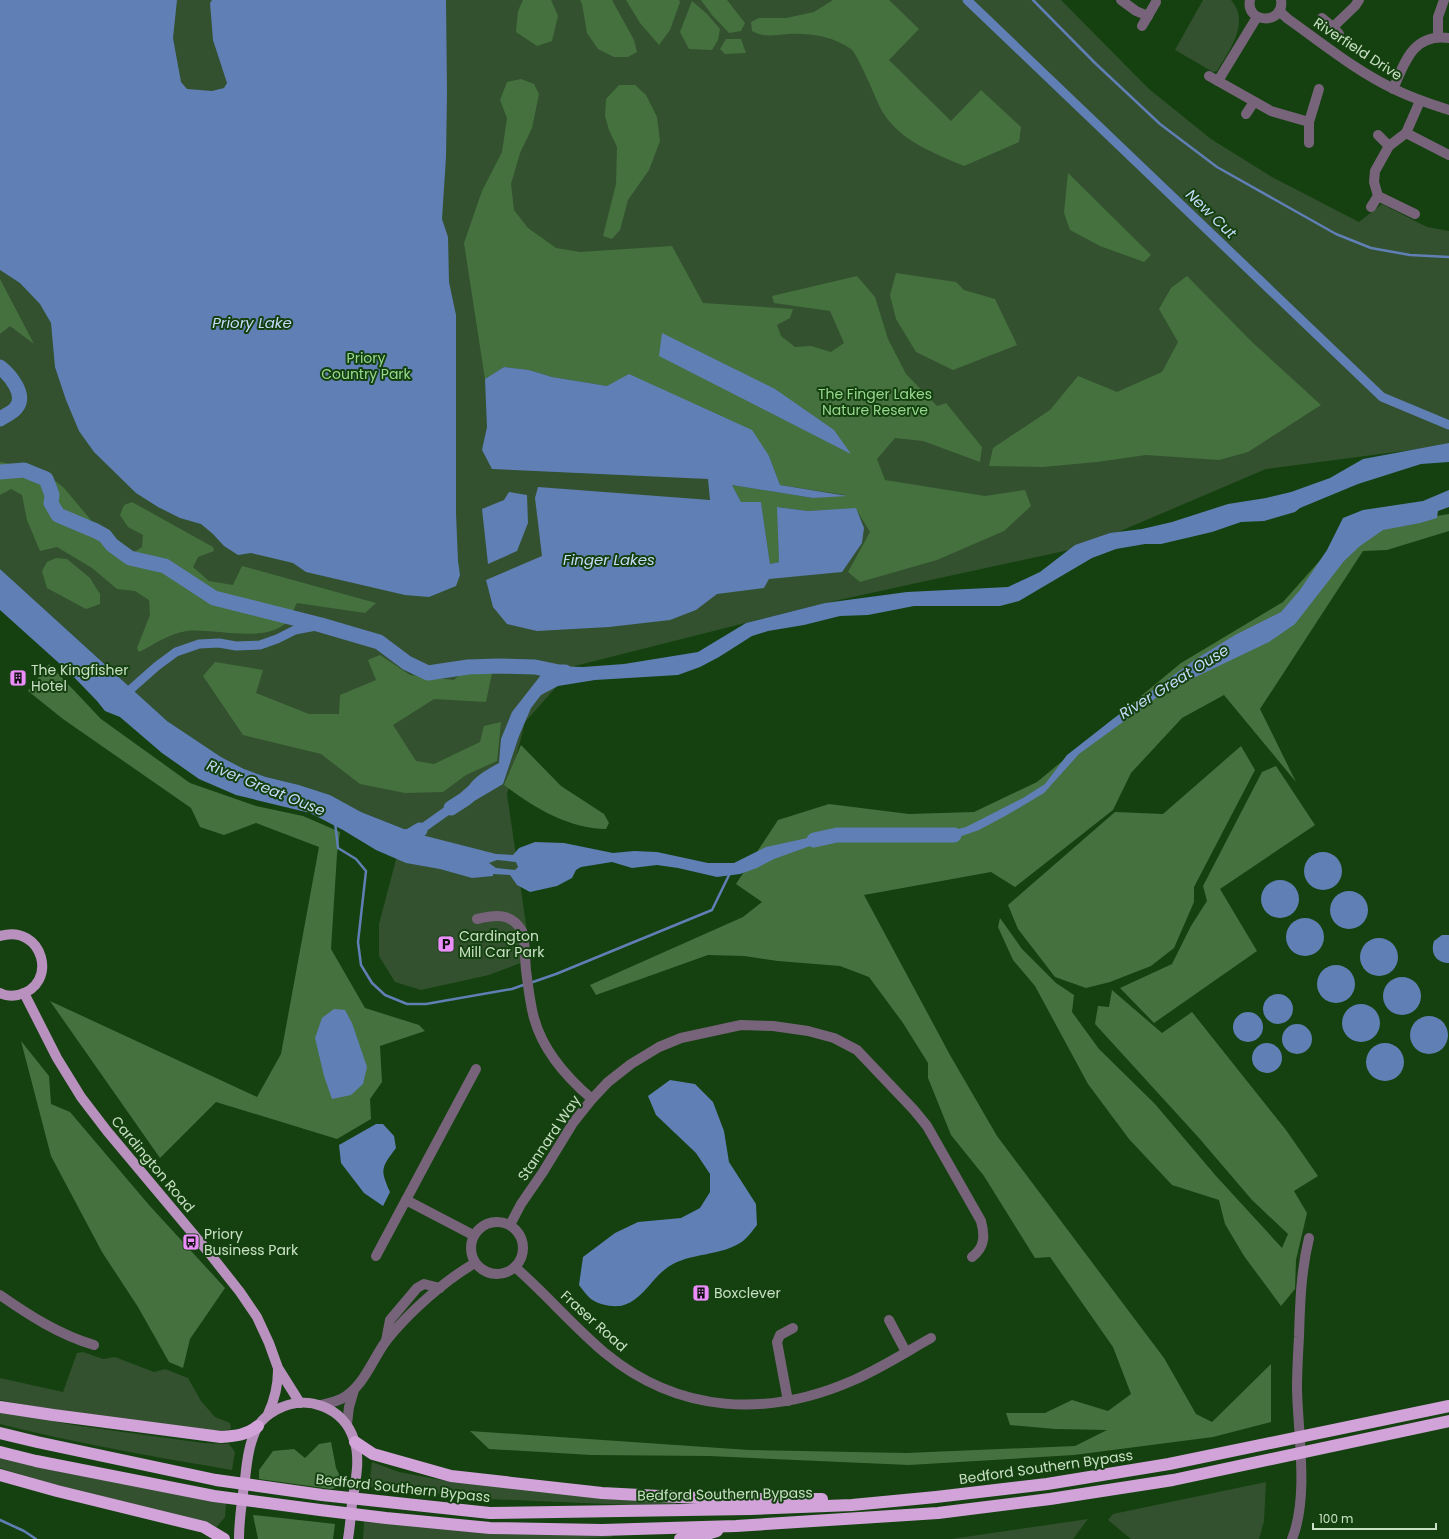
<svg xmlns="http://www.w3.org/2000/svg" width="1449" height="1539" viewBox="0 0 1449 1539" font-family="Poppins,sans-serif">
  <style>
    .green { fill: #33512f }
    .forest { fill: #45713f }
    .water { fill: #607fb5; fill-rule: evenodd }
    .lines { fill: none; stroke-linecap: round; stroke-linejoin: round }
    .stream { stroke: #607fb5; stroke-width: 2.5 }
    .canal { stroke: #607fb5; stroke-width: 9 }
    .river { stroke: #607fb5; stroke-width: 15 }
    .minor { stroke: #77647a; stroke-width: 10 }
    .major { stroke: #b891be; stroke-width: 10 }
    .highway { stroke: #d1a3d9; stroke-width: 12 }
    .labels { text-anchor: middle; stroke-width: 4; stroke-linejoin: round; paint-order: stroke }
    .street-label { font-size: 14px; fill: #c8e0c4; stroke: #14410f }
    .park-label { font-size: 14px; fill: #97d88e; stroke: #14410f }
    .poi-label { font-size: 14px; fill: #c8e0c4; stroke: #14410f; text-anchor: start }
    .water-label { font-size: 15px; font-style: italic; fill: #c7dafa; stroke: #14410f }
  </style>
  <rect width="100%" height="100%" fill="#14410f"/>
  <g class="green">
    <polygon points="0,0 1061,0 1149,89 1211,139 1272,177 1359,222 1382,204 1427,227 1449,231 1449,445 1266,469 1083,547 825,603 575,666 525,722 507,794 531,959 489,975 421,990 395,982 379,956 379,924 404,829 361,812 330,795 299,785 266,777 244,769 221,757 167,721 0,569"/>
    <path d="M1203,0H1231C1251,22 1229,51 1217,71L1213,72L1175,50Z"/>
    <polygon points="83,1352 103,1359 115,1357 154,1372 165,1369 188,1378 201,1401 215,1417 230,1423 231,1429 217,1432 53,1410 0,1400 0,1378 63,1392 77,1353"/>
    <path d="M0,1411L73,1425L203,1443L229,1444L235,1452L232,1470C154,1457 76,1443 0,1424Z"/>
    <polygon points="0,1455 226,1503 225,1517 215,1529 58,1486 0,1468"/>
    <polygon points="372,1462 399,1472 452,1482 676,1503 676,1507 489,1499 369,1487"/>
    <polygon points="1266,1482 1264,1521 1259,1539 1131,1539 1108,1520 1113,1514"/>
    <polygon points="1088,1519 1073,1539 951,1539"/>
    <polygon points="364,1522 492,1531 612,1532 612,1537 577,1539 363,1539"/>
  </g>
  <g class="forest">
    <polygon points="523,0 551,0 558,16 552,41 537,46 516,32 518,11"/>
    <polygon points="580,0 612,0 634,40 637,52 628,57 614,57 598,49 587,33 582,4"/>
    <polygon points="626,0 679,0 680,2 670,30 659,45 640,23"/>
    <polygon points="701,0 727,0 745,23 741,31 729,33 712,15"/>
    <path d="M833,0H889L919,29L889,60L951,121L981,90L1021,127L1019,142L964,166C934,153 900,141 882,111C876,100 858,54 851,49C832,36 810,33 788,34C773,35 765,38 752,31L751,22L759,18H786L814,12Z"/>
    <polygon points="692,1 707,14 720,29 718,40 712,50 689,49 680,32"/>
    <polygon points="726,39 741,39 746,53 725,54 720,49"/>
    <polygon points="521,79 534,84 539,94 532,128 520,153 511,184 514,210 528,228 556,248 580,252 672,246 703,303 793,309 790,318 777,325 781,336 795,347 811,346 831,352 844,343 830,311 774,303 772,296 857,276 875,297 888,339 906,374 937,406 946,403 982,447 980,462 923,441 895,438 877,459 885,480 985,496 1025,490 1031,506 1004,531 937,560 860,582 848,572 870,532 856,509 808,511 778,507 779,562 770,564 761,502 741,502 732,485 813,498 845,495 780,485 769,456 607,386 552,377 529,370 504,367 485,379 464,243 482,191 502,152 507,118 500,100 507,82"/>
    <polygon points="619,85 635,85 646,95 657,117 660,141 649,170 628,200 620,230 612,239 603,236 616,184 617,147 609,130 605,116 606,99"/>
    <polygon points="1068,173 1151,255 1144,262 1100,246 1070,230 1064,213"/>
    <polygon points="896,273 956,282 964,290 995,299 1017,345 953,370 916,352 896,319 890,295"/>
    <polygon points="1187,276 1252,342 1321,405 1248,452 1219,460 1146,455 1097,462 1043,467 989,466 993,448 1050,410 1078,376 1117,392 1162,372 1178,342 1159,309 1171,288"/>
    <polygon points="0,279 34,344 10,326 0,334"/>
    <path d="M0,462L42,470L64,488L90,519L98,537L120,557L133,553L142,547L143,535L128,527L120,515L124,505L132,502L213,547L214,551L198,557L193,567L209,581L233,585L242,566L376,603L365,613L297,603C294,608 291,617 287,622C265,644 214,628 187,631C170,633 155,644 139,652L137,648L150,615L149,600L135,591L117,589L92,568L57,547L40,551L27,520L22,495L11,489L0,495Z"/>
    <polygon points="1449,514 1449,531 1387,550 1363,551 1260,709 1296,782 1224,695 1182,718 1131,773 1113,810 1015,887 991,872 864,895 950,1055 997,1136 1164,1358 1196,1414 1212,1422 1271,1364 1271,1422 1213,1437 1074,1455 909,1465 709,1456 591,1455 489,1449 470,1431 749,1450 906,1453 1075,1446 1107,1430 1055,1429 1010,1425 1006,1413 1045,1413 1072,1400 1108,1411 1131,1394 1113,1347 1050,1257 1035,1258 984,1176 951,1135 928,1078 928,1063 903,1023 869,977 840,966 778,961 744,956 708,955 596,995 590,985 743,917 762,902 736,884 778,820 829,804 909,814 974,812 1037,782 1181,663 1283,602 1346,531"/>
    <polygon points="56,558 67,559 90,578 100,594 100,604 86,609 47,588 42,571 47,562"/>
    <polygon points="380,655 410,675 454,680 466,669 492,673 486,702 434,699 393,725 416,761 434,764 480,742 484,726 501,722 497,761 466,775 443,792 405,793 360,784 321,754 243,735 203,676 215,662 263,670 256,693 309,714 339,714 340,695 376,680 368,660"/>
    <polygon points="49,664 101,719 190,783 256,806 303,816 340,832 337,854 331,949 365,1008 419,1025 425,1031 380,1046 382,1082 370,1099 371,1119 337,1139 216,1102 160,1158 50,1001 257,1097 281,1054 319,847 256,823 224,835 200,827 191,808 63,719 28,691"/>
    <path d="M521,745L561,786L604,814L609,823L606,829C567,828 535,808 504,785Z"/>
    <polygon points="1241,746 1255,770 1194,887 1194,902 1174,948 1151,966 1110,982 1086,988 1055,977 1018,929 1008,905 1115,812 1163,814"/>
    <polygon points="1276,766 1315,825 1220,889 1257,951 1154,1023 1120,988 1172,964 1191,926 1207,901 1203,886 1262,772"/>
    <polygon points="1000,918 1022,949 1056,983 1074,995 1072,1012 1099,1049 1155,1104 1216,1176 1282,1248 1288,1234 1252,1200 1199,1138 1095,1024 1098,1006 1109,1007 1112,990 1162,1033 1192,1012 1286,1130 1318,1176 1294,1191 1307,1213 1296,1260 1295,1289 1281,1306 1244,1256 1225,1224 1219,1200 1172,1185 1129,1139 1088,1084 1035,986 1013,960 998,927"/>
    <polygon points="21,1041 49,1076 51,1104 70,1112 149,1205 225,1288 190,1339 183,1368 169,1362 138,1307 102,1252 51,1156"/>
    <polygon points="331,1442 336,1468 345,1486 331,1489 259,1479 259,1470 273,1451 294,1449 305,1458 319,1444"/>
    <polygon points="253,1515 335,1524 333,1539 258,1539"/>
  </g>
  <g class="water">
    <polygon points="0,0 177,0 173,38 181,82 187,89 212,91 224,88 227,83 213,40 210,3 212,0 446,0 447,93 446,157 442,219 448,237 449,282 456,315 456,513 458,561 460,575 456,586 429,597 405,595 306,572 293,563 251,553 238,555 224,546 213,534 201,524 180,518 158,507 136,493 94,452 79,431 66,400 55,367 51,323 40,304 20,283 0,270"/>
    <polygon points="662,333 775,389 834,430 851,454 659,356"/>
    <polygon points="504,367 529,370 552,377 607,386 629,374 752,430 769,456 780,485 847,496 813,498 732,485 741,502 761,502 770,564 779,562 777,507 808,511 856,508 864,528 862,543 842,572 769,579 764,588 717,594 696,610 670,620 609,627 537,631 507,624 493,607 486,580 542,556 535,498 538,487 710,500 708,479 492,469 482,450 487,427 485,379"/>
    <path d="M1449,443V462L1421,464L1358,484L1300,508L1295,512L1264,521L1241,522L1212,532L1161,544H1145L1116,549L1092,558L1019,601L1000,606H914L868,615L840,616L804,625L768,631L752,636L719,657L700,667L678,675L595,680L558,686L541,695L531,708L519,736L503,784L476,800L466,802L462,798C471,778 481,773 499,763L501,739L512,712L548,666L583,667L624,664L698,652L746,623L825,603L907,592L1008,587L1040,572L1075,545L1110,533L1142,529L1172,522L1228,504L1266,498L1291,492L1330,478L1363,459Z"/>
    <polygon points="1449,490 1449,507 1438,511 1437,518 1420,523 1383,530 1360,546 1344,561 1295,624 1269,642 1164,692 1079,754 1044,793 1007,815 979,830 950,840 924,840 896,836 935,835 966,827 1023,798 1045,784 1067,755 1113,719 1196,659 1235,635 1281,612 1300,590 1327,550 1343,518 1363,510 1423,501"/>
    <polygon points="509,492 527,495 528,523 517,551 488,564 482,509 504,500"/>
    <path d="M0,569L167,721L221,757L244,769L266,777L299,785L330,795L361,812L404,829L414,830L418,834L496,854L513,855L519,848L535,842L564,843L613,853L634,851L657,852L708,863H734L766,847L812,837L838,836L774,859L757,868L740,874L717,877L678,868L657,865L632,868L612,862L581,867L576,870L572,878L557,886L530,892L517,885L510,875L493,874V876L472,878L440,869L406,863L376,850L343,830L310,813L236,795L199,779L162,753L120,717L105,711L97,701L70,673L0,610ZM497,860L516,862L518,867L515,870L496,868L489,863Z"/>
    <circle cx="1323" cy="871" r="19"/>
    <circle cx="1280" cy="899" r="19"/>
    <circle cx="1349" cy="910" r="19"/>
    <circle cx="1305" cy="937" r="19"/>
    <path d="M1442,935H1449V963C1436,963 1430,953 1434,941Z"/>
    <circle cx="1379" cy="957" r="19"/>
    <circle cx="1336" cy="984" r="19"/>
    <circle cx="1402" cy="996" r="19"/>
    <circle cx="1278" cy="1009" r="15"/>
    <circle cx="1361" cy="1023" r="19"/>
    <polygon points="334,1009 345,1010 352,1023 367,1067 363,1084 351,1095 332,1099 324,1076 315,1038 322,1018"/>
    <circle cx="1248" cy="1027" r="15"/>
    <circle cx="1429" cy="1035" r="19"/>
    <circle cx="1297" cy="1039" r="15"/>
    <circle cx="1267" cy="1058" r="15"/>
    <circle cx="1385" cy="1062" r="19"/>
    <path d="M670,1080L695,1084L713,1102L724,1131L729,1162L756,1204L757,1225C753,1230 748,1237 743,1241C721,1257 690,1252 668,1267C652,1278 643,1299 624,1305C615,1308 599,1305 591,1299C587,1296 583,1290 579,1285L583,1257L615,1233L638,1222L681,1218L700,1208L710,1192V1174L696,1153L656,1115L648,1096Z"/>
    <path d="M376,1124H383L394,1136L396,1148C381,1168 380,1169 390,1192L383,1206L364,1193L341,1163L339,1145Z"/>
  </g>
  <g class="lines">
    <g class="stream">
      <polyline points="1033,0 1095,63 1160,124 1217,167 1336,234 1371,248 1410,255 1449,257"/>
      <polyline points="335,822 338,848 356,859 366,871 358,942 361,965 372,983 385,995 407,1004 426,1004 512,989 526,984"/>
      <polyline points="530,983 556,974 712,910 730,873"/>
      <polyline points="0,1520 24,1531 36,1539"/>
    </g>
    <g class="canal">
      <polyline points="967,0 1382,397 1449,425"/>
      <polyline points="122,697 157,666 176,652 199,644 219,643 236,646 260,645 277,639 295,630 321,625"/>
      <polyline points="420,830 451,808"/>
    </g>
    <g class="river">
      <path d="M0,367C10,375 27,395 16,408C13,412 5,416 0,419"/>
      <polyline points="0,472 24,470 46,479 52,495 51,503 58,515 96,531 105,536 112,545 130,558 165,566 214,598 321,625 379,642 407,663 428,673 468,667 498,666 535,667 559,672 565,672"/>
      <polyline points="451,808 465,799 480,786"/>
      <polyline points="814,840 837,835 954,835"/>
      <polyline points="402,841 420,830"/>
    </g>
    <g class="minor">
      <polyline points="1121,0 1136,11 1148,16"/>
      <path d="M1250,0C1245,24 1285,25 1281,0"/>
      <path d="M1279,11L1288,19C1322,43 1356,71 1394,89C1412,98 1430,104 1449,110"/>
      <polyline points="1322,18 1333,27 1339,34"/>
      <polyline points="1142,26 1156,2"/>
      <polyline points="1333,27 1355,6 1359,0"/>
      <polyline points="1438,36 1438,17 1444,0"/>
      <polyline points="1209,76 1271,111 1309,122"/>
      <polyline points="1218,81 1257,17"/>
      <path d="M1393,89C1405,62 1413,33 1449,38"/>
      <polyline points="1246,114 1254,102"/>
      <polyline points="1406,133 1449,155"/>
      <polyline points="1378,135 1389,146"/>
      <polyline points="1309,143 1309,122 1319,89"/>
      <polyline points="1378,196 1415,214"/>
      <polyline points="1371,207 1378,196 1374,182 1375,171 1389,146 1406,133 1420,101"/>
      <path d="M477,919C495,915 511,912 522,931C525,936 525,962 526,970C528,986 530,1003 534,1018C543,1051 566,1077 592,1099"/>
      <polyline points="406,1200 473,1235"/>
      <circle cx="497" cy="1248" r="26"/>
      <path d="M510,1225L521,1204L543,1172L573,1123L592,1099L608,1082L631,1064L659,1047L681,1038L741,1025L773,1026L808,1031L834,1038L857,1050L914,1110L927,1126L981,1221C985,1236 985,1247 972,1257"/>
      <polyline points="376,1256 476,1069"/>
      <path d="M515,1267C546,1294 573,1326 605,1353C679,1414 768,1418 854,1380C881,1368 906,1352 931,1338"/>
      <path d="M0,1295C30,1316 60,1335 94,1345"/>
      <polyline points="889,1320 906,1352"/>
      <polyline points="386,1341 390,1320 417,1288 424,1284 440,1288"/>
      <polyline points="788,1401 777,1342 780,1335 793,1328"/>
      <path d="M321,1405C327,1403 335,1402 341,1399C363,1388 372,1360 386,1341C407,1314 445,1280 475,1263"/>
      <polyline points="347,1424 349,1407 354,1390"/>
      <path d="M1292,1539C1309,1497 1298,1435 1297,1389C1297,1372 1298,1354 1299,1337C1300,1303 1301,1271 1309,1238"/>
    </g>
    <g class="major">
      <path d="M0,936C43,923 60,985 18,995C12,996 5,996 0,993"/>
      <polyline points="24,993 57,1058 81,1097 107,1131 210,1254 240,1292 257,1317 269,1343 278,1368 300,1403"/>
      <path d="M268,1414C275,1399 278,1387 278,1370"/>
      <path d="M239,1539C239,1519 242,1499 245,1479C247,1461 249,1442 258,1426C262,1419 269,1414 276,1410C306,1393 344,1407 354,1440C361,1459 355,1483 352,1503C351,1515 350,1527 348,1539"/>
    </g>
    <g class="highway">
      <path d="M0,1407L53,1415L221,1437C236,1436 247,1435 258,1426"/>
      <polyline points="0,1433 37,1442 216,1480 322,1495 490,1513 751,1509 852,1505 936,1497 1047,1484 1169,1464 1449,1406"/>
      <polyline points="355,1442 373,1454 451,1476 602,1493 717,1499 822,1499"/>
      <polyline points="0,1452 36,1461 214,1496 320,1510 386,1518 490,1528 602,1530 736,1526 938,1513 1050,1499 1173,1480 1449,1421"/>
      <polyline points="0,1475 57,1491 204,1527 224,1539"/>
      <polyline points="680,1539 694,1538 717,1531"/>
    </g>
  </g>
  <defs>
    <g id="building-square" transform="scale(0.9)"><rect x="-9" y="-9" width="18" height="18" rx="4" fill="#eb8dfb" stroke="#14410f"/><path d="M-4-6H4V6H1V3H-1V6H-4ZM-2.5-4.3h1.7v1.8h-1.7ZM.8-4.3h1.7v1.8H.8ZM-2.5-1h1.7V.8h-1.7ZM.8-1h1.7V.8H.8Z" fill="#111"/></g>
    <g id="parking-square" transform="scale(0.9)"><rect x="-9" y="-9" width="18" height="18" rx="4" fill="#eb8dfb" stroke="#14410f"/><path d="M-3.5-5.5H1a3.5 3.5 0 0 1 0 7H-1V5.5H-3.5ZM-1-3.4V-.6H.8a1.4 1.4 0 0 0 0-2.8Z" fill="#111"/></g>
    <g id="bus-square" transform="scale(0.9)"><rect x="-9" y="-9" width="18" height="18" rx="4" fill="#eb8dfb" stroke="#14410f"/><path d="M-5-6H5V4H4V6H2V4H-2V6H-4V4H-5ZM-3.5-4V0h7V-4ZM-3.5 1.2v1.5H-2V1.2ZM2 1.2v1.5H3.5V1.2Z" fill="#111"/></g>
  </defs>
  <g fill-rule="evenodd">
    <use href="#building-square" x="18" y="678"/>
    <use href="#parking-square" x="446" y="944"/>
    <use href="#bus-square" x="191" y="1242"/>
    <use href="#building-square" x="701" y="1293"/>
  </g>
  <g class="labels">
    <g class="street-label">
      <text transform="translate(1358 49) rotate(33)" y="5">Riverfield Drive</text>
      <text transform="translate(549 1138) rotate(-56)" y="5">Stannard Way</text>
      <text transform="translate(153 1164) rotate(50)" y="5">Cardington Road</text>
      <text transform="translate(594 1321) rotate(42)" y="5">Fraser Road</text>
      <text transform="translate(1046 1467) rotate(-8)" y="5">Bedford Southern Bypass</text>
      <text transform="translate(403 1488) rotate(6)" y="5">Bedford Southern Bypass</text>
      <text transform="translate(725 1494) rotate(-1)" y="5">Bedford Southern Bypass</text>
    </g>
    <g class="park-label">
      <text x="366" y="363">Priory<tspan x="366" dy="16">Country Park</tspan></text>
      <text x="875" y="399">The Finger Lakes<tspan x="875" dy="16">Nature Reserve</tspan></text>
    </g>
    <g class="poi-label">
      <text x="31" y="675">The Kingfisher<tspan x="31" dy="16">Hotel</tspan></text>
      <text x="459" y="941">Cardington<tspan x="459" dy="16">Mill Car Park</tspan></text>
      <text x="204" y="1239">Priory<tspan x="204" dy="16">Business Park</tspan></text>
      <text x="714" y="1298">Boxclever</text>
    </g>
    <g class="water-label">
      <text transform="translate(1211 214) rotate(44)" y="5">New Cut</text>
      <text x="252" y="328">Priory Lake</text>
      <text x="609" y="565">Finger Lakes</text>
      <text transform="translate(1174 682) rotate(-32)" y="5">River Great Ouse</text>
      <text transform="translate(266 788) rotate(22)" y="5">River Great Ouse</text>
    </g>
  </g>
  <path d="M1313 1523v6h123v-6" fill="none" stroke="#c8e0c4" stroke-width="2"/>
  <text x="1319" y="1523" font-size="12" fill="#c8e0c4" stroke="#14410f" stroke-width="3" paint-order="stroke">100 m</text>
</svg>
